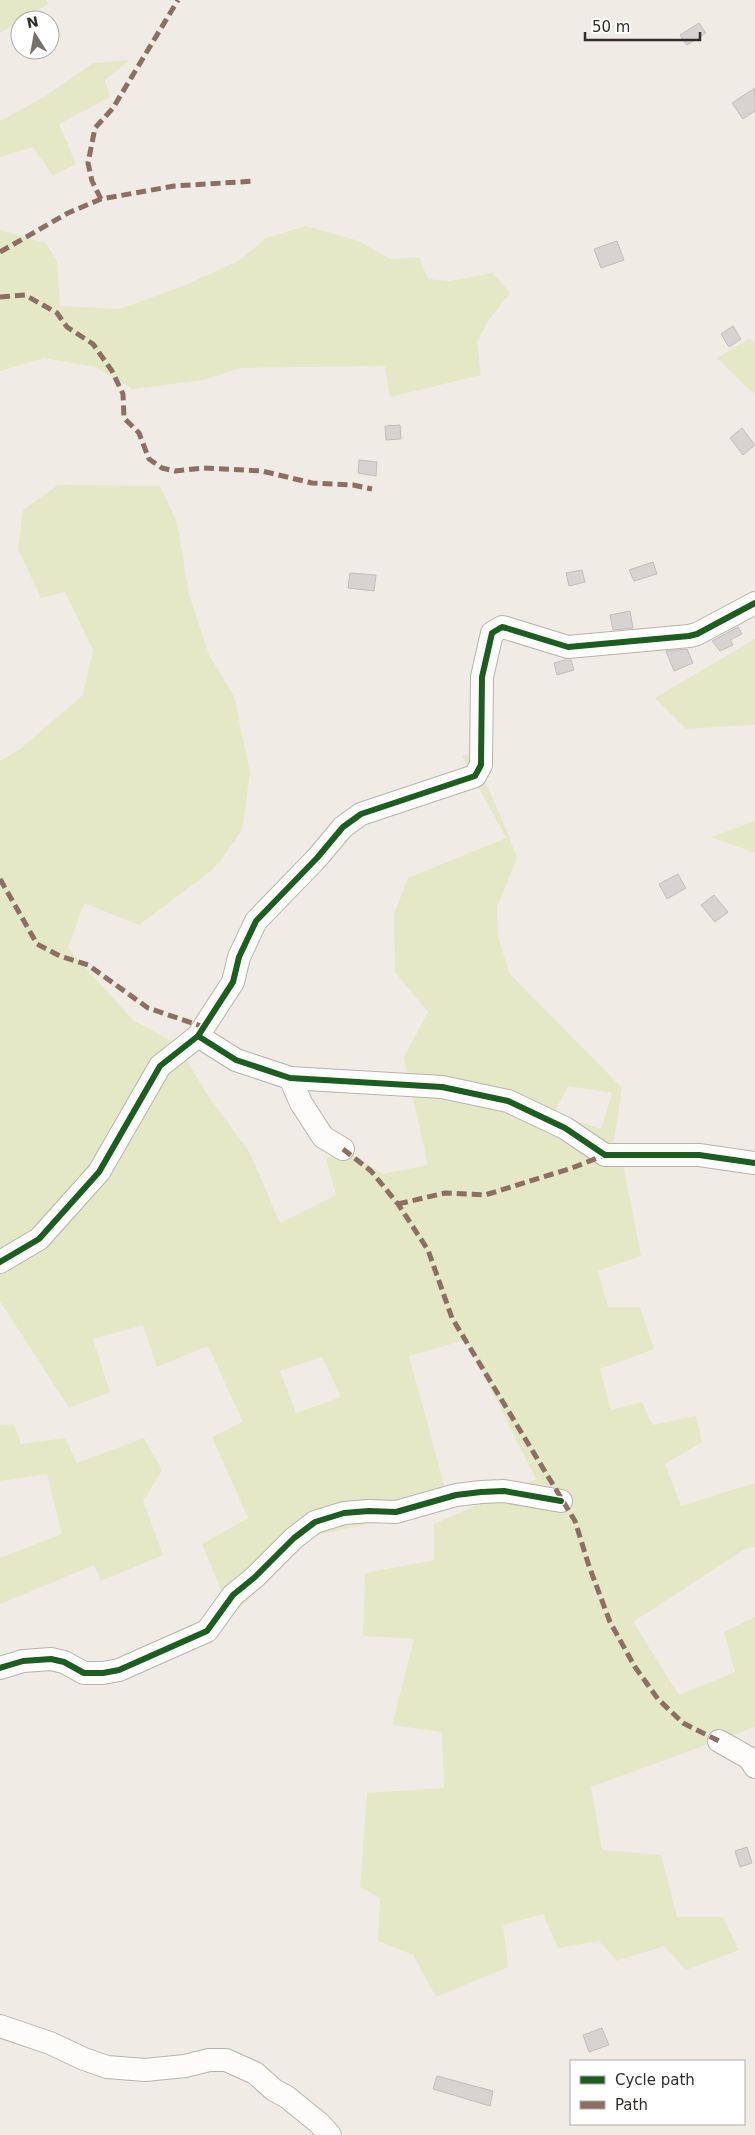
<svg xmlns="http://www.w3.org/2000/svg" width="755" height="2135" viewBox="0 0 755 2135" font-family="'DejaVu Sans',sans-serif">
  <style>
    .green { fill: #e4e8c7; fill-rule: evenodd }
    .building { fill: #d8d3d0; stroke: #c1bdbb }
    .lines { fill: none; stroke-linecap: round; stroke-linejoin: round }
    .minor-casing { stroke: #b7b3ae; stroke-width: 24 }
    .minor { stroke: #fdfcfb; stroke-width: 22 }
    .quiet { stroke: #8d6e63; stroke-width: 5; stroke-dasharray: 10 5; stroke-linecap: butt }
    .cycleway-casing { stroke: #fff; stroke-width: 9 }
    .cycleway { stroke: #1b5e20; stroke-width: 6 }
  </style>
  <rect width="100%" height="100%" fill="#f0ece5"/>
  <g class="green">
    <polygon points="0,0 46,0 48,4 0,33"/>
    <polygon points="130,60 105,80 110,97 59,124 76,164 53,176 33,147 0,157 0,121 44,97 93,63"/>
    <polygon points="306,226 359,241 390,259 419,257 428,279 450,281 493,273 510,293 488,321 477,342 481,375 390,397 385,366 241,368 203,380 133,389 95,367 44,358 0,371 0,230 46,243 57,261 60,306 120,309 183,286 240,260 266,238"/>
    <polygon points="750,338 755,344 755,395 717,358"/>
    <path d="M58,485L160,486L177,522L189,594L209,655L234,696L250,773L242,830L221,860L211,871L139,925L84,903L68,948L133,1020L177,1044L207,1094L250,1153L280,1223L336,1195L326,1159L343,1149L383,1174L428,1165L404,1057L428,1012L395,972L394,914L408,878L506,838L462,756L472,752L505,826L517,858L497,907L498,936L509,973L622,1088L613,1147L621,1155L641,1256L598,1271L608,1307H640L654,1349L600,1369L611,1410L642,1402L652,1425L696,1416L702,1442L665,1464L681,1506L755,1483V1547L745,1549L633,1622L679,1695L735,1672L724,1632L755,1617V1727L591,1787L602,1850L661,1855L677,1917H723L739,1950L686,1970L664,1946L617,1961L599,1941L558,1948L543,1914L503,1925L508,1967L436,1997L413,1955L378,1941L380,1898L360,1887L367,1793L444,1788L442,1732L392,1725L414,1639L363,1636L365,1573L434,1560V1524L536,1479L466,1340L409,1356L450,1506L313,1536L232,1616L202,1544L248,1518L212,1437L243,1422L208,1346L157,1367L143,1325L93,1339L110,1392L69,1408L0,1301V761L20,749L83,695L93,650L65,592L41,598L18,549L23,510ZM568,1086L612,1093L601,1129L554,1113ZM322,1357L341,1397L296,1413L280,1371Z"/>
    <polygon points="755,639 755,725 686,729 655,698"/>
    <polygon points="755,821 755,853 711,837"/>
    <polygon points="14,1424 21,1444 65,1438 77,1463 144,1438 162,1470 143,1501 163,1555 101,1581 94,1565 0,1604 0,1558 62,1534 47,1474 0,1481 0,1425"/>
  </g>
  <g class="building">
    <polygon points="699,23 706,33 687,45 680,35"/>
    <polygon points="755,88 755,111 743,119 732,103"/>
    <polygon points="617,241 624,260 601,268 594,249"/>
    <polygon points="733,326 741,339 729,347 721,334"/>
    <polygon points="400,425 401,439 386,440 385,426"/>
    <polygon points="742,428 755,445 743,455 730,438"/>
    <polygon points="359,460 377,462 376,476 358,473"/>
    <polygon points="653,562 657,574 634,581 629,570"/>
    <polygon points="582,570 585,582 569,586 566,573"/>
    <polygon points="350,573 376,575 374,591 348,588"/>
    <polygon points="630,611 633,628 613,630 610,615"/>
    <polygon points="738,627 742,634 730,640 733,645 720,651 712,641"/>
    <polygon points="687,649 693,663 674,671 666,651"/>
    <polygon points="565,660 571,660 574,670 557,675 554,663"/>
    <polygon points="678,874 686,888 667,899 659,884"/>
    <polygon points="714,895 728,912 715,922 701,905"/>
    <polygon points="747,1847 752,1863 740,1867 735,1851"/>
    <polygon points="602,2028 609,2045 589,2052 583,2035"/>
    <polygon points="437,2076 493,2091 490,2106 433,2089"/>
  </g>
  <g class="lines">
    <g class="minor-casing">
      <g id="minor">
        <polyline points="198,1036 236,1060 290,1078 442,1087 508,1101 565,1128 605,1155 699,1155 755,1163"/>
        <polyline points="290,1078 301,1103 323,1137 343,1149"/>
        <polyline points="0,1262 39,1239 99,1172 160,1066 198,1036 233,982 239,957 256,921 317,858 343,827 361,814 475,776 481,765 482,677 492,633 502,627 506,628 568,647 689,636 697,634 755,603"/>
        <polyline points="0,1668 23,1661 51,1659 64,1662 84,1673 103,1673 119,1670 207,1631 233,1595 255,1577 294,1538 315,1522 344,1513 369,1511 396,1512 456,1495 481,1492 504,1491 561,1501"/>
        <polyline points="719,1741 749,1758 755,1767"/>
        <polyline points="0,2026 50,2043 84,2059 107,2067 145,2070 185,2066 209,2060 226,2060 255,2073 274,2090 287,2097 319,2123 330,2135"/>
      </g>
    </g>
    <use href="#minor" class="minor"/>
    <g class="quiet">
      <polyline points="101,199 92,181 88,163 95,128 113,108 178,0"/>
      <polyline points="0,252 68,213 101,199 174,186 255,181"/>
      <polyline points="0,297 25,295 57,313 67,327 93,344 112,371 123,394 124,418 139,433 149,459 162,468 175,471 204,468 262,471 312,483 353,485 372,489"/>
      <polyline points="0,879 37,944 60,956 88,965 148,1008 204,1027"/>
      <polyline points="343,1149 371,1171 398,1204 428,1250 452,1318 575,1521 589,1566 610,1622 635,1667 658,1699 683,1723 719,1741"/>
      <polyline points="398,1204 445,1193 485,1195 572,1168 605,1155"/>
    </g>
    <g class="cycleway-casing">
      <g id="cycleway">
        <polyline points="198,1036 236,1060 290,1078 442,1087 508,1101 565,1128 605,1155 699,1155 755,1163"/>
        <polyline points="0,1262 39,1239 99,1172 160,1066 198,1036 233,982 239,957 256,921 317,858 343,827 361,814 475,776 481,765 482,677 492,633 502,627 506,628 568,647 689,636 697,634 755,603"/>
        <polyline points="0,1668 23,1661 51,1659 64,1662 84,1673 103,1673 119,1670 207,1631 233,1595 255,1577 294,1538 315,1522 344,1513 369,1511 396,1512 456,1495 481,1492 504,1491 561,1501"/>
      </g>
    </g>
    <use href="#cycleway" class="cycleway"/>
  </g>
  <rect x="570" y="2060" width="175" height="65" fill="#ffffff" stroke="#adaba9"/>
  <rect x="580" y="2076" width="25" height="8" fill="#1b5e20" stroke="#adaba9"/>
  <text x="615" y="2085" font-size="15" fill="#312d28">Cycle path</text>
  <rect x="580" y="2101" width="25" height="8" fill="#8d6e63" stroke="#adaba9"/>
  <text x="615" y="2110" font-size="15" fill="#312d28">Path</text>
  <g transform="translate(35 35) rotate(349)"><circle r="24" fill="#ffffff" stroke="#adaba9"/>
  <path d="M0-4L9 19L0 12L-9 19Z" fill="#74706a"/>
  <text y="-8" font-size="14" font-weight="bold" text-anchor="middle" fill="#312d28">N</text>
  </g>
  <path d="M585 32v8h115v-8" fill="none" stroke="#312d28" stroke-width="2.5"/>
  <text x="592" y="32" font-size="15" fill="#312d28" stroke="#ffffff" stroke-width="4" paint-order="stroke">50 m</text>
</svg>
